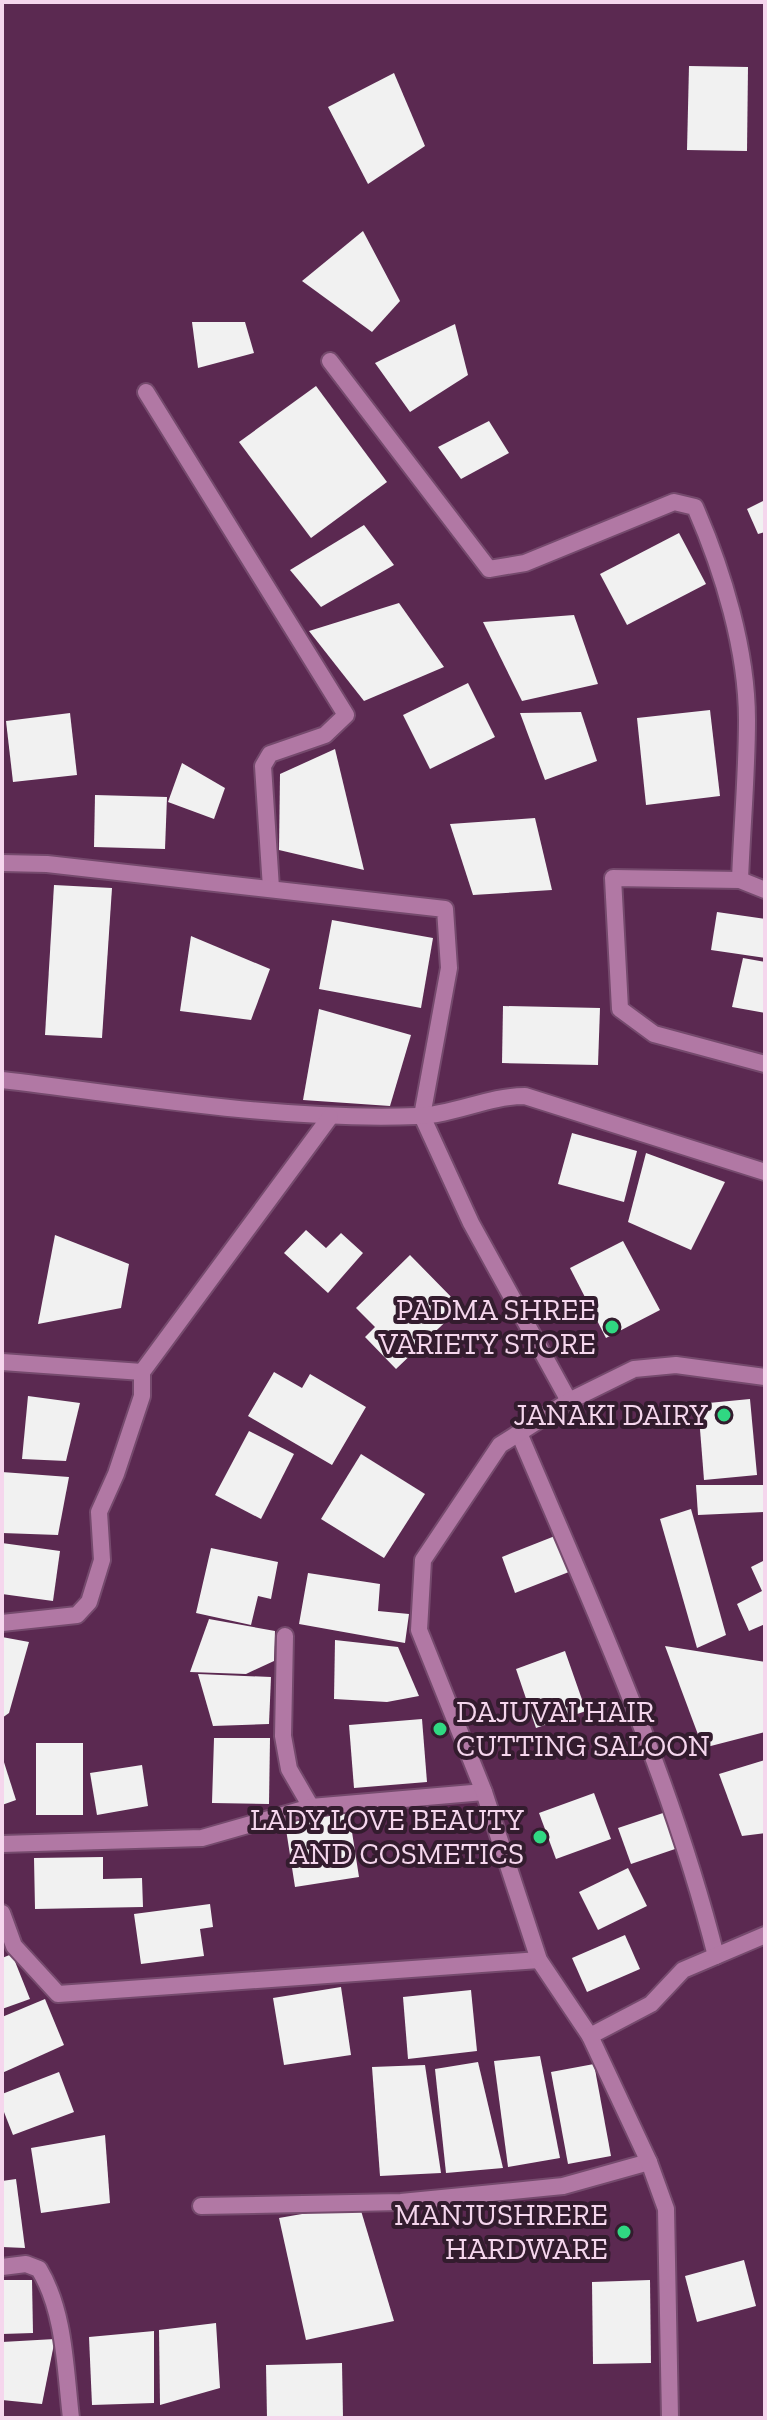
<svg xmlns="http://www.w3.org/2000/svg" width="767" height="2420" viewBox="0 0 767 2420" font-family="'Zilla Slab',serif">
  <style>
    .building { fill: #f1f1f1 }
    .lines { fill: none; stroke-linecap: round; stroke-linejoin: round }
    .minor-casing { stroke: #754a6d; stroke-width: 20 }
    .minor { stroke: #b178a4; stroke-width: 16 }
    .poi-dot { fill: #30d882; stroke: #331c2e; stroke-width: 3 }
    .labels { text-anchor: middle; stroke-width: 8; stroke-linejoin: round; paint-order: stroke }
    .poi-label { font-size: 30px; fill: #f5d6ed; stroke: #331c2e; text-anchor: end }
  </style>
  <rect width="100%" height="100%" fill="#5b2951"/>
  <g class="building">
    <polygon points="689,66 748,67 747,151 687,150"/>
    <polygon points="394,73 425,146 368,184 328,107"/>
    <polygon points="363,231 400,301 372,332 302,281"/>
    <polygon points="192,322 245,322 254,353 198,368"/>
    <polygon points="455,324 468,375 410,412 375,363"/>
    <polygon points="316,386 387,482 311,538 239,442"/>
    <polygon points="489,421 509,453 461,479 438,447"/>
    <polygon points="765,500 765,532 758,534 747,509"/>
    <polygon points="364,525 394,565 321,607 290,570"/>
    <polygon points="679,533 706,584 627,625 600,574"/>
    <polygon points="399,603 444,667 364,701 309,631"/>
    <polygon points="574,615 598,684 522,701 483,622"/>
    <polygon points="468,683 495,737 430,769 403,715"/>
    <polygon points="710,710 720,796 646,805 637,718"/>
    <polygon points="581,712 597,761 545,780 520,713"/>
    <polygon points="70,713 77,775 13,782 6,721"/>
    <polygon points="335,749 364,870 279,850 280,774"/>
    <polygon points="182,763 225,788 214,819 168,802"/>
    <polygon points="95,795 167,797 165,849 94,847"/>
    <polygon points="535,818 552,890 473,895 450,824"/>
    <polygon points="54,885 112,888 102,1038 45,1035"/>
    <polygon points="717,912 765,919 765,958 711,950"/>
    <polygon points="332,920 433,938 421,1008 319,989"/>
    <polygon points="191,936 270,969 251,1020 180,1011"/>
    <polygon points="743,958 765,962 765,1013 732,1007"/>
    <polygon points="503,1006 600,1008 598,1065 502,1063"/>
    <polygon points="319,1009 411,1035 390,1106 303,1100"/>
    <polygon points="572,1133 637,1151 624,1202 558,1184"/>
    <polygon points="646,1153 725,1182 691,1250 628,1222"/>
    <polygon points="306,1230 326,1248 341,1233 363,1253 328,1293 284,1253"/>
    <polygon points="55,1235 129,1264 121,1308 38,1324"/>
    <polygon points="623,1241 660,1310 606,1338 570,1268"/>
    <polygon points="410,1255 461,1307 396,1369 365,1337 375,1327 356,1308"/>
    <polygon points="274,1372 302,1388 310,1374 366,1407 332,1465 248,1416"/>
    <polygon points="28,1396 80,1403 66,1461 22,1459"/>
    <polygon points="750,1399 757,1475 704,1480 698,1404"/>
    <polygon points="249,1431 294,1454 261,1519 215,1495"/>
    <polygon points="361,1454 425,1494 384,1558 321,1519"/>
    <polygon points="2,1472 69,1477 58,1535 2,1533"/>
    <polygon points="696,1485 765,1485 765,1512 698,1515"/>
    <polygon points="691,1509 726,1635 697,1648 660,1519"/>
    <polygon points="560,1534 574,1570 515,1593 502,1557"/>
    <polygon points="2,1543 60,1551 53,1601 2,1594"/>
    <polygon points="211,1548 278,1562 271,1599 258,1596 251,1625 196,1613"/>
    <polygon points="765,1560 765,1624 749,1631 737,1604 762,1591 751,1567"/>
    <polygon points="308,1573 380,1584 378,1611 409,1614 405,1643 299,1624"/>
    <polygon points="209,1619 275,1631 274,1661 246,1674 190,1672"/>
    <polygon points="2,1637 29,1642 9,1713 2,1718"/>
    <polygon points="335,1640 398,1647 419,1696 387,1702 334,1699"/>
    <polygon points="665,1646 765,1662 765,1732 703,1748"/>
    <polygon points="565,1651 586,1711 536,1728 516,1669"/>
    <polygon points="198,1674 271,1677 269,1724 213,1726"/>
    <polygon points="422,1719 427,1782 354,1788 349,1725"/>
    <polygon points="214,1738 270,1738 269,1804 212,1803"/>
    <rect x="36" y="1743" width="47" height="72"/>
    <polygon points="2,1756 16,1800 2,1805"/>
    <polygon points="765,1760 765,1833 742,1836 719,1774"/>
    <polygon points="142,1765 148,1806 97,1815 90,1773"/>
    <polygon points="594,1793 611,1839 556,1859 539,1813"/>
    <polygon points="666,1812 678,1848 631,1864 618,1828"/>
    <polygon points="349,1813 359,1877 295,1887 285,1823"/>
    <polygon points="103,1857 103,1879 142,1878 143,1907 35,1909 34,1858"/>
    <polygon points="628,1868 647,1906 598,1930 579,1892"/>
    <polygon points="210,1904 213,1927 200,1929 204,1956 141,1964 134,1914"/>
    <polygon points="625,1935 640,1969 587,1992 572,1958"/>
    <polygon points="12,1954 30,1999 2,2009 2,1958"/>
    <polygon points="341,1987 351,2055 284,2065 273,1998"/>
    <polygon points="471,1990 477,2051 408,2059 403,1997"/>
    <polygon points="45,1999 64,2045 2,2073 2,2017"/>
    <polygon points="540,2056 560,2158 508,2167 494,2061"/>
    <polygon points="478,2062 503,2168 446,2173 435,2069"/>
    <polygon points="594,2064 611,2156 568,2164 551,2072"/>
    <polygon points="425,2065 441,2173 380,2176 372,2067"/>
    <polygon points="59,2072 74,2112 13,2135 2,2107 2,2094"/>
    <polygon points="105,2135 110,2203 41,2213 31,2148"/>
    <polygon points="16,2179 25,2248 2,2247 2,2181"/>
    <polygon points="359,2204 394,2321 306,2340 279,2218"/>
    <polygon points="744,2260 756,2306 697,2322 685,2276"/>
    <polygon points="2,2280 32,2280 33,2333 2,2334"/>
    <polygon points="650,2280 651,2363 593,2364 592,2282"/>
    <polygon points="216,2323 220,2388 160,2405 159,2330"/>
    <polygon points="154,2331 154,2403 92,2405 89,2337"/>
    <polygon points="55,2339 42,2404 2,2400 2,2342"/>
    <polygon points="342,2363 343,2418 267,2418 266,2365"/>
  </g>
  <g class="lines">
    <g class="minor-casing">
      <g id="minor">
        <path d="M330,361L489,569L525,563L674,502L695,507C723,571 747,650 747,720C747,773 742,827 740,880"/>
        <polyline points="146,392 346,715 325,735 270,754 263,766 271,888"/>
        <polyline points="2,863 47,864 445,909 449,968 422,1116 471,1223 569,1401"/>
        <polyline points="765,890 740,880 613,878 620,1009 654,1034 765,1064"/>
        <path d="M2,1080C139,1096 279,1121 417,1116C454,1115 488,1096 525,1096L765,1172"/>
        <polyline points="2,1362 142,1372"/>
        <path d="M519,1433C592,1605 670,1774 716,1956"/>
        <polyline points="2,1623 77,1615 89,1602 102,1560 99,1512 116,1474 142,1396 142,1372 330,1117"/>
        <polyline points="285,1636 283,1736 289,1769 311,1807"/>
        <polyline points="2,1844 202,1838 311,1807 484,1792"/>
        <polyline points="2,1913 14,1946 58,1994 539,1960"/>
        <polyline points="590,2036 539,1960 484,1792 419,1630 423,1560 500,1445 569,1401 634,1369 676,1365 765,1377"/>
        <polyline points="201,2206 401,2202 563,2186 649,2162"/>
        <path d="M2,2267L26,2264L39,2269C65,2312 65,2368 71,2418"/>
        <polyline points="670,2418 666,2209 649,2162 590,2036 651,2004 683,1970 765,1935"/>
      </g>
    </g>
    <use href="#minor" class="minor"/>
  </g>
  <g class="poi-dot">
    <circle cx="612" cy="1327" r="8"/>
    <circle cx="724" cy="1415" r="8"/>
    <circle cx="440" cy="1729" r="8"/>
    <circle cx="540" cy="1837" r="8"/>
    <circle cx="624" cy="2232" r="8"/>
  </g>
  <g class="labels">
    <g class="poi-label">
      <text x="596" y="1320">PADMA SHREE<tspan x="596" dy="34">VARIETY STORE</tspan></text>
      <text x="708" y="1425">JANAKI DAIRY</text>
      <text x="456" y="1722" text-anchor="start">DAJUVAI HAIR<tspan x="456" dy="34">CUTTING SALOON</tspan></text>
      <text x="524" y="1830">LADY LOVE BEAUTY<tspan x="524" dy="34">AND COSMETICS</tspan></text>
      <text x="608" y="2225">MANJUSHRERE<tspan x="608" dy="34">HARDWARE</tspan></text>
    </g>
  </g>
  <rect width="767" height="2420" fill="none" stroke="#f5d6ed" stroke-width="8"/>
</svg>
